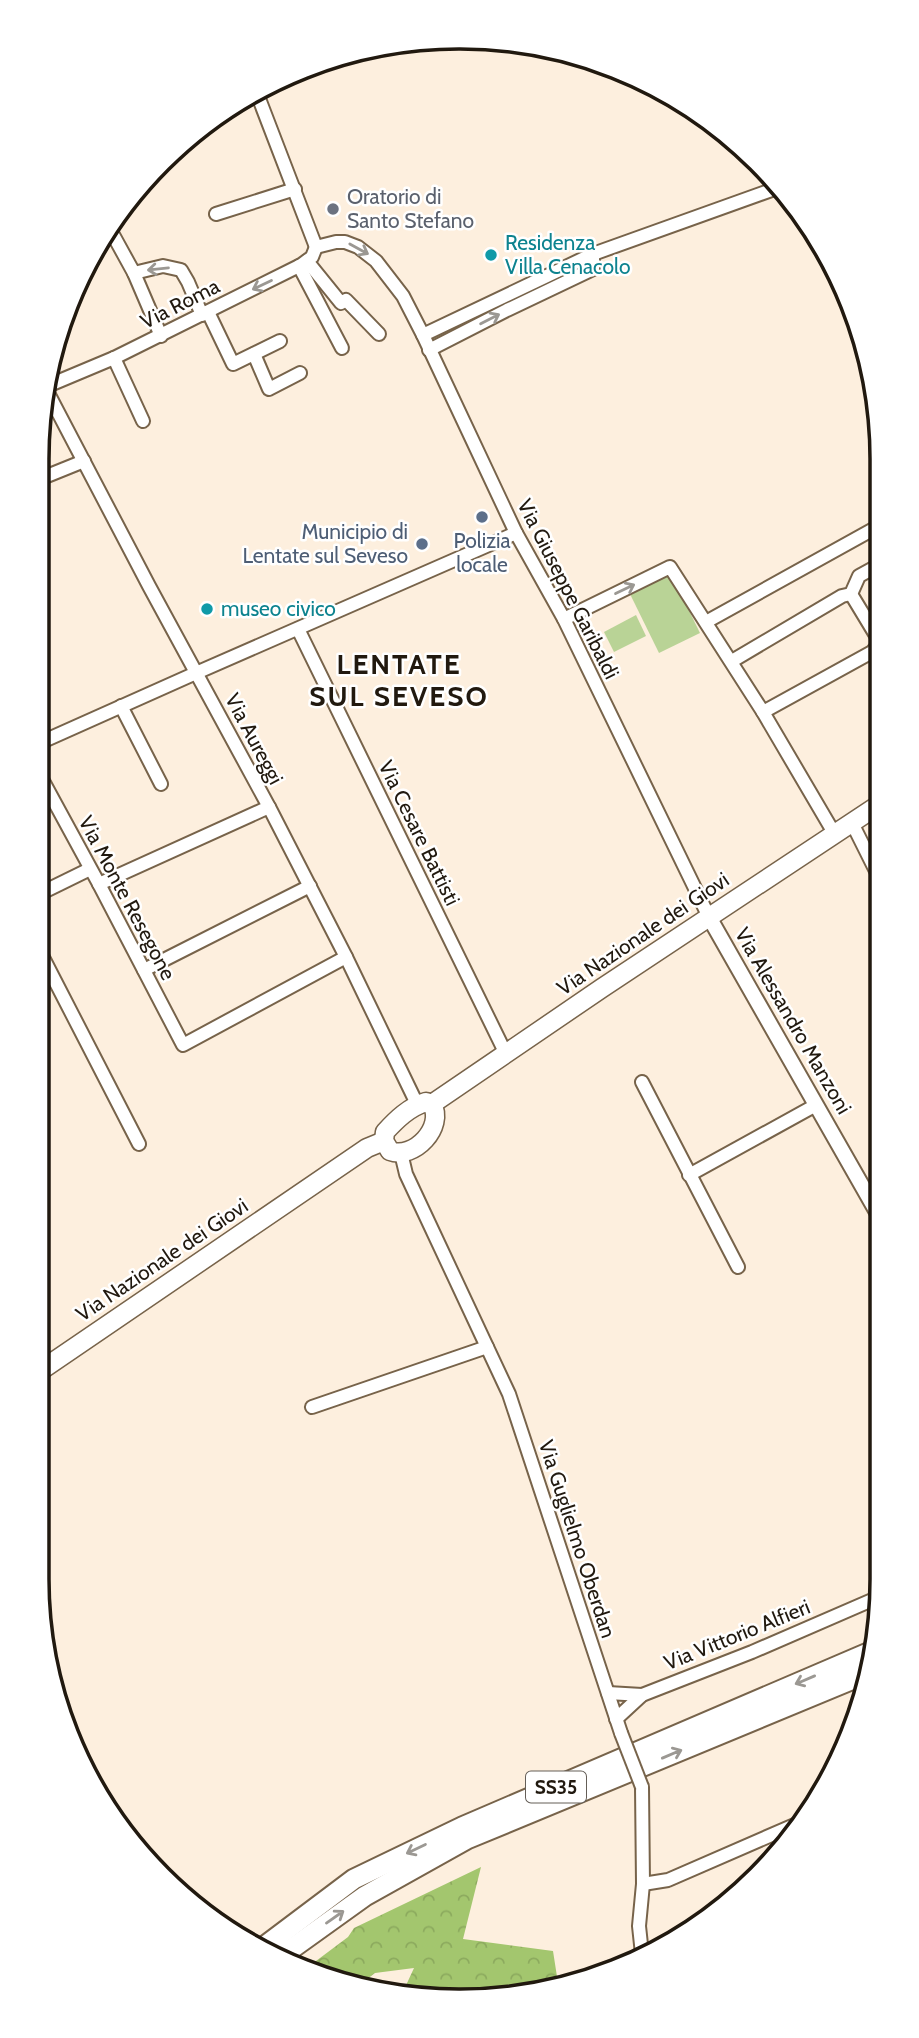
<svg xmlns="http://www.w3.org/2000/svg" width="919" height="2038" viewBox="0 0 919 2038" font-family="Cabin,sans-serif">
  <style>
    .grass { fill: url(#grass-dots) }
    .forest { fill: url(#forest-crowns) }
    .pitch { fill: #b9d396 }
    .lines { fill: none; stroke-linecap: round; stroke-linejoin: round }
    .minor-casing { stroke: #77634a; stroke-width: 16 }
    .tertiary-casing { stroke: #77634a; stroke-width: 18 }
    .secondary-casing { stroke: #77634a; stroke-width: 21 }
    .trunk-casing { stroke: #77634a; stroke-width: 23 }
    .minor { stroke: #fff; stroke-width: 12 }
    .tertiary { stroke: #fff; stroke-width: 14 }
    .secondary { stroke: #fff; stroke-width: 18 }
    .trunk { stroke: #fff; stroke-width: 19 }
    .minor-bridge-casing { stroke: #77634a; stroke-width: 16; stroke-linecap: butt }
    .minor-bridge { stroke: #fff; stroke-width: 12 }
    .oneway { stroke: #9b9893 }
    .worship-dot { fill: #6b7280; stroke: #fff; stroke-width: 2.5 }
    .culture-dot { fill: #0f9aa8; stroke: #fff; stroke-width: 2.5 }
    .service-dot { fill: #5c6f8a; stroke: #fff; stroke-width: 2.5 }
    .labels { text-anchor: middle; stroke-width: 5; stroke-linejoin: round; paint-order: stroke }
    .shield { fill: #fff; stroke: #645e57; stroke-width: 2 }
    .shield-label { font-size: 19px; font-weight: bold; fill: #21190f }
    .worship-label { font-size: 21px; fill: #5b616d; stroke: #fff; text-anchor: start }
    .culture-label { font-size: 21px; fill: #0d838f; stroke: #fff; text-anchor: start }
    .street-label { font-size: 21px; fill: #21190f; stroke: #fff }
    .service-label { font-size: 21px; fill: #4e5e75; stroke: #fff; text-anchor: end }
    .district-label { font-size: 28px; font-weight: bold; letter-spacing: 2px; fill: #21190f; stroke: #fff }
    .rim { fill: none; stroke: #21190f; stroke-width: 3.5 }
  </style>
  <defs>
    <pattern id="grass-dots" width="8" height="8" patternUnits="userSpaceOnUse" patternTransform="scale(1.75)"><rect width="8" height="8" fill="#b9d396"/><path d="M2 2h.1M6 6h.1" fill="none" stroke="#9fb580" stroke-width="1.8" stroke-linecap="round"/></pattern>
    <pattern id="forest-crowns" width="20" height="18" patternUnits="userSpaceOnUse" patternTransform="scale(1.75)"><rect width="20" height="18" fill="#a3c66e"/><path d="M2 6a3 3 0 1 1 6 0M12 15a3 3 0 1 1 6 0" fill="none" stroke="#8caa5e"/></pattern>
  </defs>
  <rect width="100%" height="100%" fill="#fdefde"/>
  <polygon class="grass" points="588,262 590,266 431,343 428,338"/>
  <polygon class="forest" points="481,1867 463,1939 553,1951 558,1983 515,1998 402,1994 414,1968 375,1973 358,1986 308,1967 348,1937 354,1928"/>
  <g class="pitch">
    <polygon points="671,574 700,633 659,653 630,594"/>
    <polygon points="636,615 646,636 614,652 604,632"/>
  </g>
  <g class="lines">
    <g class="minor-casing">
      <g id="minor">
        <polyline points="258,96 316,247"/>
        <polyline points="216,214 295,189"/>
        <polyline points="112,233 134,273 161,336"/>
        <polyline points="316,247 336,242 345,242 358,247 376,261 403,296 423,335 516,533 564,619 709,917"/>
        <polyline points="307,261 341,303 346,300 379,334"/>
        <polyline points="299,266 342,348"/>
        <polyline points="134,273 163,266 181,270 188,282 202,315"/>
        <polyline points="208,312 233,364 280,341"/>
        <polyline points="423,335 593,254 780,187"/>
        <polyline points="429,350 507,310 593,269 593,254"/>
        <polyline points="254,354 269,389 300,373"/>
        <polyline points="114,358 143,421"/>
        <polyline points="52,384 114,358 301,265 312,257 316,247"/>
        <polyline points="49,395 149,586 269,807 346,957 417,1104"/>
        <polyline points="37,480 84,461"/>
        <polyline points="564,619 670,567 763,712 834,833"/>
        <polyline points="706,622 879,526"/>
        <polyline points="298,629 506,1054"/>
        <polyline points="732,661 842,596 851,594 859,576 879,565"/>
        <polyline points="121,706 161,784"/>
        <polyline points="763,712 872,652 878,645 877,637 851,594"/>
        <polyline points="37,744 196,673 516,533"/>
        <polyline points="37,770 99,884 183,1045 346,957"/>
        <polyline points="852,823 880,879"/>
        <polyline points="99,884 269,807"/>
        <polyline points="37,895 90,869"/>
        <polyline points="37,946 139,1144"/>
        <polyline points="144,970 310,886"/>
        <polyline points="642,1082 738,1267"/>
        <polyline points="401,1153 406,1174 509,1394 621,1733"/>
        <polyline points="689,1175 816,1105"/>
        <polyline points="312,1407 487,1347"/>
        <polyline points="608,1693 642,1695"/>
        <polyline points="616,1719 642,1695 752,1652 879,1597"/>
        <polyline points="642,1787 643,1884 639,1926 642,1954"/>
        <polyline points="643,1884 668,1880 799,1823"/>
      </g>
    </g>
    <g class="tertiary-casing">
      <polyline id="tertiary" points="709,917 881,1219"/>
    </g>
    <g class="secondary-casing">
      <g id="secondary">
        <path d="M426,1102L432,1104C445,1127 414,1160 390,1151L384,1141L385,1132C396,1120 409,1107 426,1102Z"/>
        <polyline points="432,1104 602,988 880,804"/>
        <polyline points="37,1373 367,1148 384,1141"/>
      </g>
    </g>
    <g class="trunk-casing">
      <g id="trunk">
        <polyline points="261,1949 354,1879 462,1827 868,1653"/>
        <polyline points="280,1957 365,1896 467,1839 863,1675"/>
      </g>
    </g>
    <use href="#minor" class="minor"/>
    <use href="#tertiary" class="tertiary"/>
    <use href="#secondary" class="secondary"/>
    <use href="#trunk" class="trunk"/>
    <g class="minor-bridge-casing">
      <polyline id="minor-bridge" points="621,1733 642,1787"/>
    </g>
    <use href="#minor-bridge" class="minor-bridge"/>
  </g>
  <defs><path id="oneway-shaft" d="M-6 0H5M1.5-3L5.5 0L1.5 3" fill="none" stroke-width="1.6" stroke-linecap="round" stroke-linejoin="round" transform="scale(1.75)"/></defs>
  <g class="oneway">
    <use href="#oneway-shaft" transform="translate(359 249) rotate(29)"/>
    <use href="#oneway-shaft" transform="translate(158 269) rotate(174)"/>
    <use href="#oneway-shaft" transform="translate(262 285) rotate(154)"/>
    <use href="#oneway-shaft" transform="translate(490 319) rotate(-27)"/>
    <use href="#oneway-shaft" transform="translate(625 589) rotate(-26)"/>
    <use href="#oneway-shaft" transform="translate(805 1680) rotate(157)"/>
    <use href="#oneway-shaft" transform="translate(672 1754) rotate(-23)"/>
    <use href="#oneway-shaft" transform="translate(416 1849) rotate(154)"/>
    <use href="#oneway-shaft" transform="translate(335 1917) rotate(-35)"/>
  </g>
  <circle class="worship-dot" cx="333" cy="209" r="7"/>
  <g class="culture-dot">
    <circle cx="491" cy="255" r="7"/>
    <circle cx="207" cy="609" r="7"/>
  </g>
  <g class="service-dot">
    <circle cx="482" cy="517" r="7"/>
    <circle cx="422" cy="544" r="7"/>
  </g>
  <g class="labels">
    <rect class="shield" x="526" y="1771.5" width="60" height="31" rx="5"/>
    <g class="shield-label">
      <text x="556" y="1794">SS35</text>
    </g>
    <g class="worship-label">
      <text x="347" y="204">Oratorio di<tspan x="347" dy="24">Santo Stefano</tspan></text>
    </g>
    <g class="culture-label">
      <text x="505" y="250">Residenza<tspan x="505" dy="24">Villa Cenacolo</tspan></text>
      <text x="221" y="616">museo civico</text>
    </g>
    <g class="street-label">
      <text transform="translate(180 304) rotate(-27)" y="7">Via Roma</text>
      <text transform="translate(568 589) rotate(63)" y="7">Via Giuseppe Garibaldi</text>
      <text transform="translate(254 739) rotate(62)" y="7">Via Aureggi</text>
      <text transform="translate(419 833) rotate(64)" y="7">Via Cesare Battisti</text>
      <text transform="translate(127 898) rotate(62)" y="7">Via Monte Resegone</text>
      <text transform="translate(643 934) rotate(-34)" y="7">Via Nazionale dei Giovi</text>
      <text transform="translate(793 1021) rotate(60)" y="7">Via Alessandro Manzoni</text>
      <text transform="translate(162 1260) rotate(-34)" y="7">Via Nazionale dei Giovi</text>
      <text transform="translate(577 1539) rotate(72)" y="7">Via Guglielmo Oberdan</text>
      <text transform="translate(737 1635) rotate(-22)" y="7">Via Vittorio Alfieri</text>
    </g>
    <g class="service-label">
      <text x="408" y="539">Municipio di<tspan x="408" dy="24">Lentate sul Seveso</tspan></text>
      <text x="482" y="548" text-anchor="middle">Polizia<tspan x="482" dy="24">locale</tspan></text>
    </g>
    <g class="district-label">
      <text x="399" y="674">LENTATE<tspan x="399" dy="32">SUL SEVESO</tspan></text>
    </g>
  </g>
  <path d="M0 0H919V2038H0ZM459 49H460A410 410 0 0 1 870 459V1579A410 410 0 0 1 460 1989H459A410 410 0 0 1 49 1579V459A410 410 0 0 1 459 49Z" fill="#fff" fill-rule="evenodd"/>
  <path class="rim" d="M459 49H460A410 410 0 0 1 870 459V1579A410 410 0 0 1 460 1989H459A410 410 0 0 1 49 1579V459A410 410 0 0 1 459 49Z"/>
</svg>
